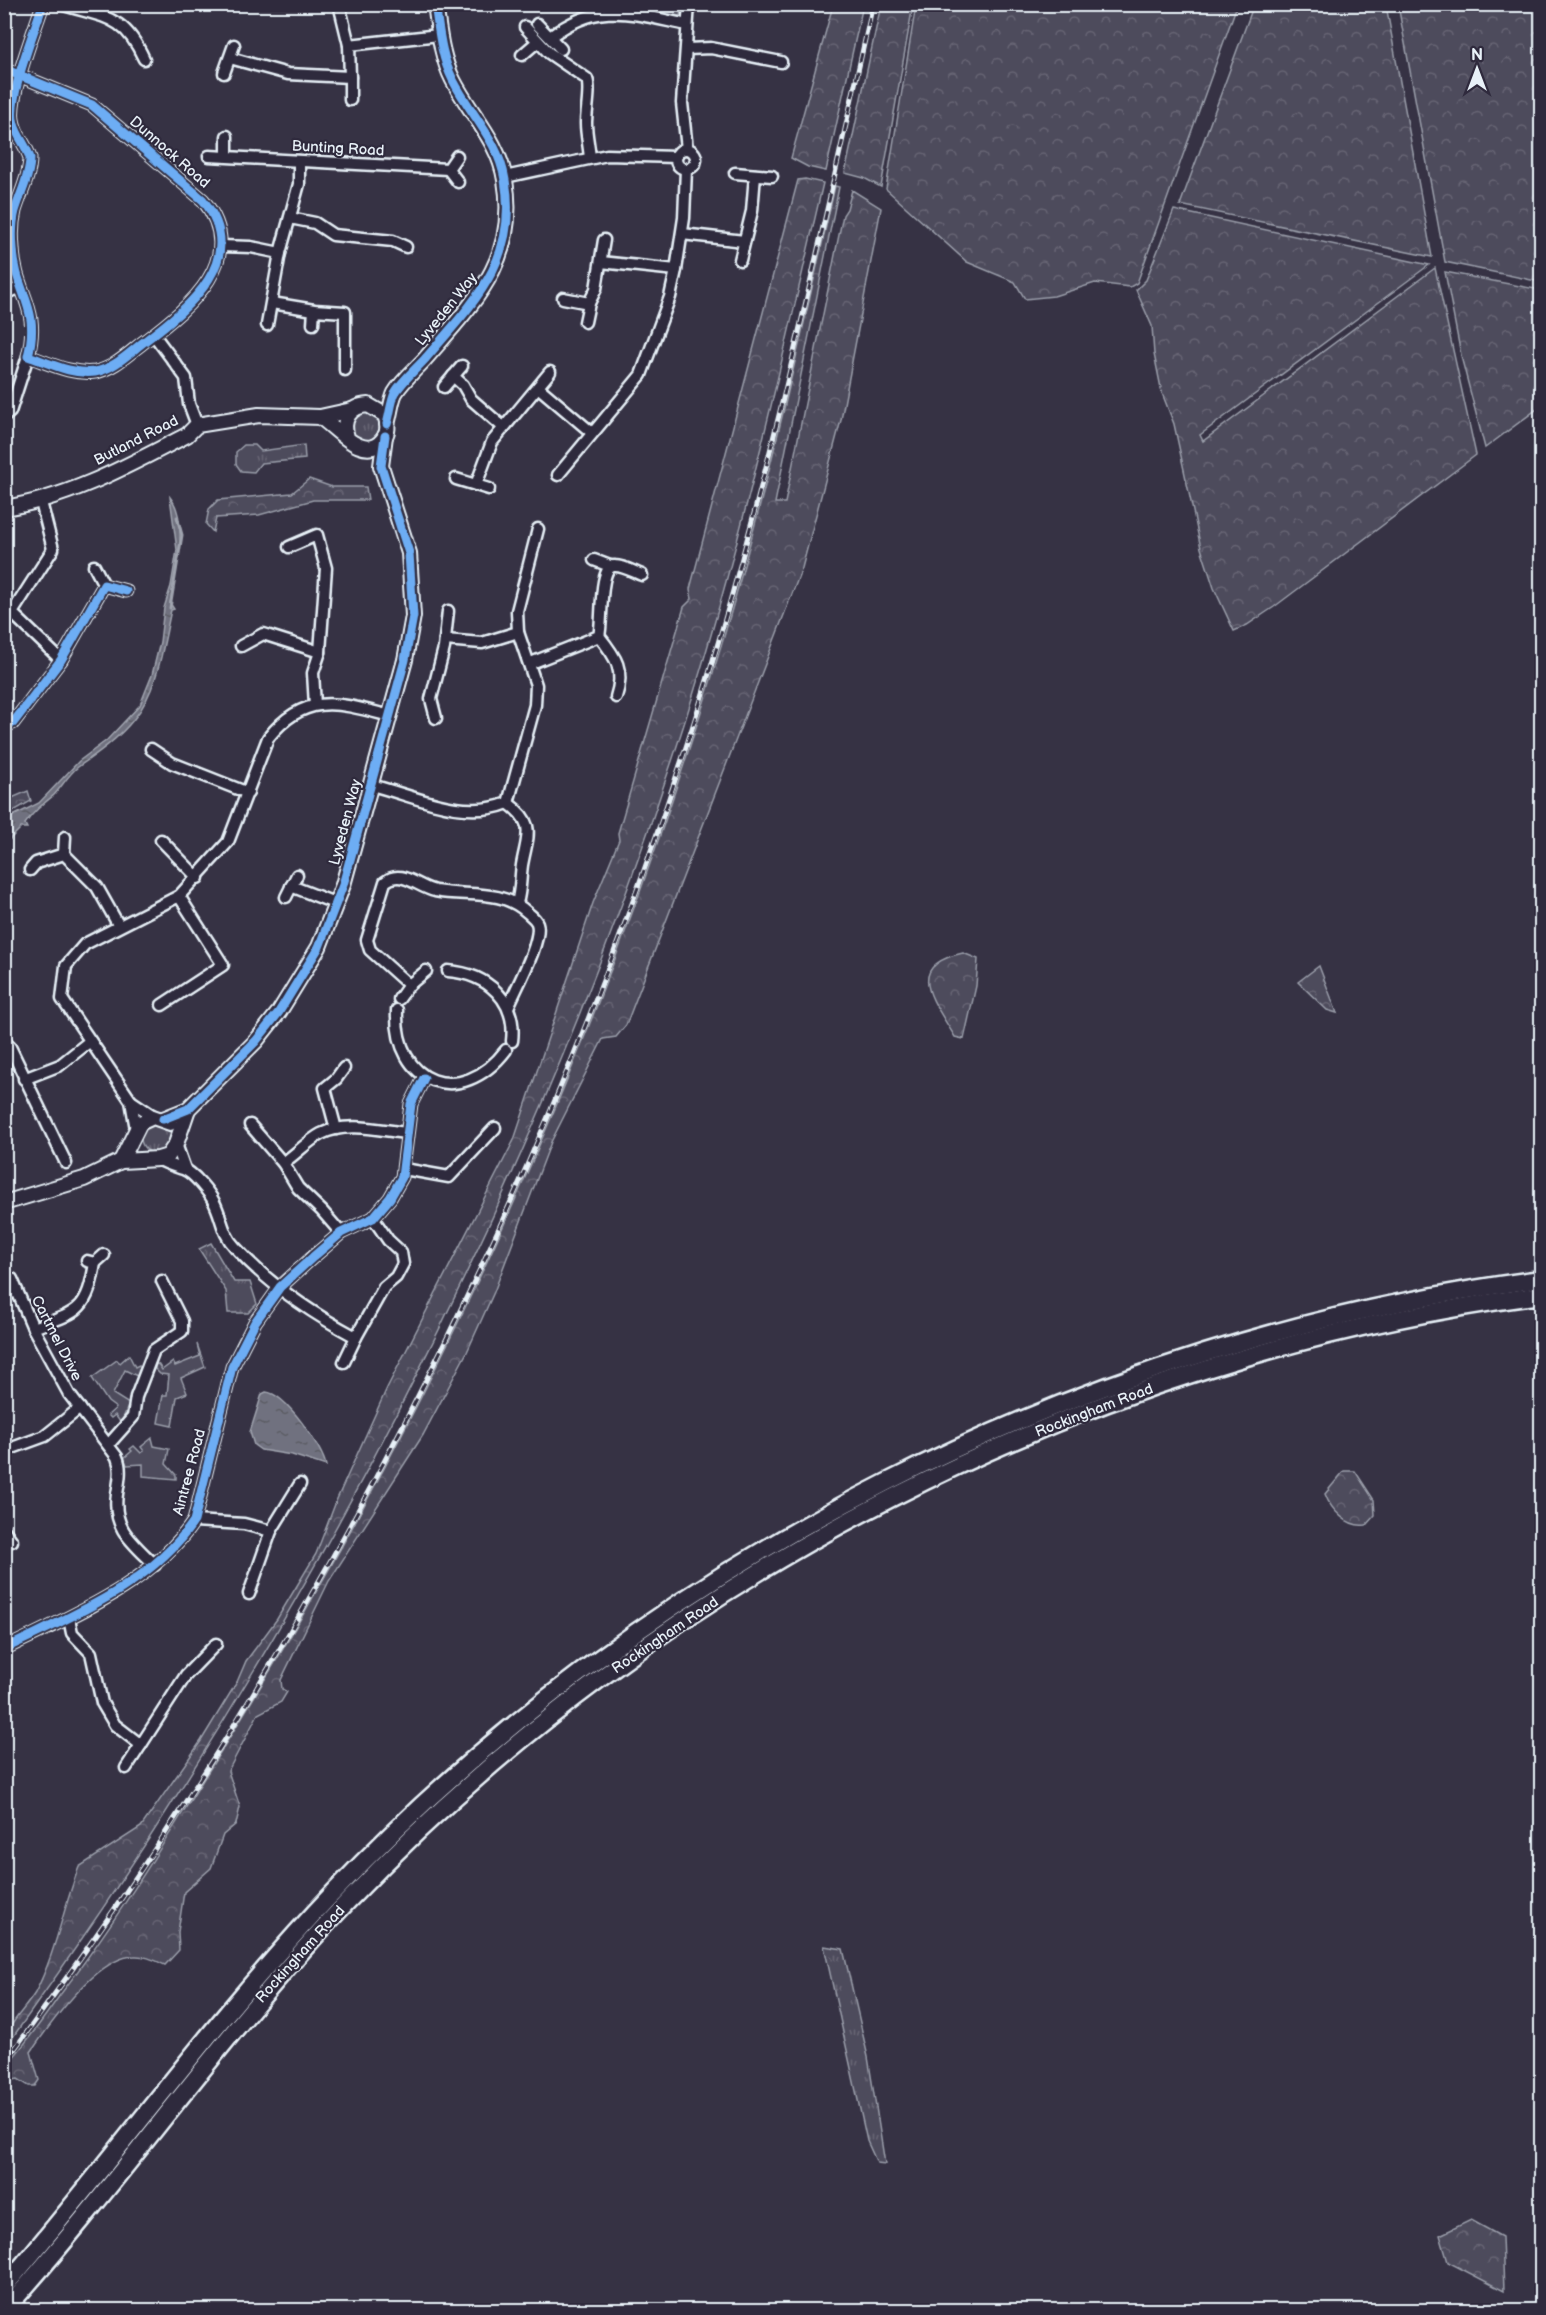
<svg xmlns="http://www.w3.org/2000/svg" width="1546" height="2315" viewBox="0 0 1546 2315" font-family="'Balsamiq Sans',sans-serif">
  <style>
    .grass { fill: url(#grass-tufts); stroke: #9a9eaa; stroke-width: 1.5 }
    .forest { fill: url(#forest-crowns); stroke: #9a9eaa; stroke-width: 1.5 }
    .garden { fill: #4d4b5c; stroke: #9a9eaa; stroke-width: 1.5 }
    .water { fill: url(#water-ripples); stroke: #a0a4af; stroke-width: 1.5 }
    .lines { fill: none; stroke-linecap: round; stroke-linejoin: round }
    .stream { stroke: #a0a4af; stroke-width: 3 }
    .minor-casing { stroke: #e8f1f8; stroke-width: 15 }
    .tertiary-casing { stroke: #e8f1f8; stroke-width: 18 }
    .trunk-casing { stroke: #e8f1f8; stroke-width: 21 }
    .minor { stroke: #2f2a3d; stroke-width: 10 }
    .tertiary { stroke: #2f2a3d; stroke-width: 14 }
    .trunk { stroke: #2f2a3d; stroke-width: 16 }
    .rail-casing { stroke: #e8f1f8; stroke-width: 5 }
    .rail { stroke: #2f2a3d; stroke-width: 3; stroke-dasharray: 9; stroke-linecap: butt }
    .cycleway-casing { stroke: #2f2a3d; stroke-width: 13 }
    .cycleway { stroke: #6dadf4; stroke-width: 9 }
    .labels { text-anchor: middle; stroke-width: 4.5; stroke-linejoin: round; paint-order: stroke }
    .street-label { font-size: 15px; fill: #e8f1f8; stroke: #2f2a3d }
  </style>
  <defs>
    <pattern id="grass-tufts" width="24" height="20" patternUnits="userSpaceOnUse" patternTransform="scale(1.5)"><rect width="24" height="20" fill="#4d4b5c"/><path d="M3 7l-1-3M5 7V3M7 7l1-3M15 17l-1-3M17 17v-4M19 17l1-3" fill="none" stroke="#676574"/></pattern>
    <pattern id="forest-crowns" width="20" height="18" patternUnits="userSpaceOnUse" patternTransform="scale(1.5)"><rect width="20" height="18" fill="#4d4b5c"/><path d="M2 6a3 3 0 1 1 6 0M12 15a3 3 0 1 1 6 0" fill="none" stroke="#676574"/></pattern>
    <pattern id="water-ripples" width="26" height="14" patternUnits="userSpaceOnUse" patternTransform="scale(1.5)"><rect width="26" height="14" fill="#70717f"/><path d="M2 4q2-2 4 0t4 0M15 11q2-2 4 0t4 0" fill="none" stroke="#5b5c64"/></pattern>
  </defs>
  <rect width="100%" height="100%" fill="#363244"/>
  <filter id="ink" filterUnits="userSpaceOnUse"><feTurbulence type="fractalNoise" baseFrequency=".0167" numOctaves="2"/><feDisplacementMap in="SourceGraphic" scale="12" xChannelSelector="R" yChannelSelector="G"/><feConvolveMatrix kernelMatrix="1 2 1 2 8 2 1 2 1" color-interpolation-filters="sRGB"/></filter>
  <g filter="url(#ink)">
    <g class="grass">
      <polygon points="622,5 682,4 682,5 680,16"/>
      <circle cx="366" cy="426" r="15"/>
      <polygon points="244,445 255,445 261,451 304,445 305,459 261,463 254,472 241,471 236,464 236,452"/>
      <circle cx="156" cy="1138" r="15"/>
      <polygon points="211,1243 234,1282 250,1282 257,1304 248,1313 228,1313 226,1291 199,1249"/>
      <polygon points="824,1946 843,1949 868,2057 885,2164 877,2163 867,2141"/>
    </g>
    <g class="forest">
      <polygon points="1254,4 1386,5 1432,257 1180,205"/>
      <polygon points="833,5 863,5 826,171 808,167 791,158"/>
      <polygon points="881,5 913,5 881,187 864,178 845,173"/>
      <polygon points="916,5 1237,5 1137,283 1130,287 1095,283 1054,296 1025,299 1015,282 967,262 886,189"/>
      <polygon points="1398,5 1541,5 1541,282 1445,262"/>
      <path d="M805,179L823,183C779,375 736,566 675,752C521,1220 293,1650 5,2048C4,2026 24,2011 35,1993C56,1953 63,1908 79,1867L141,1827L201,1741L237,1682L246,1661L277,1619L316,1554L337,1499L387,1388L514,1140L593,903L619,840L618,833L684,607L692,599L690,589L798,180Z"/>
      <path d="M835,186L839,187L775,503H785L843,215L847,209L852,190L881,208L841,420L802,568L626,1025L616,1037L603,1039L551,1142L494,1292L467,1352L423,1435L329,1581L281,1680L282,1689L287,1692L281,1702L258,1714L228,1771L240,1807L236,1824L223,1835L211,1868L184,1892L178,1932L179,1950L165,1965C156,1961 145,1955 134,1956C97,1957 50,2024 31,2052L39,2080L35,2086H29L18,2079L13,2080L5,2089V2070L10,2061C28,2041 44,2018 60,1995C123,1912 176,1823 231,1735C442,1395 609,1024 723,640C767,490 801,338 835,186Z"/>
      <polygon points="1174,210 1429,265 1200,435 1203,441 1435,268 1476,455 1274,607 1247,625 1234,631 1214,588 1201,548 1174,424 1162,393 1154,354 1152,326 1136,290 1146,280"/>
      <polygon points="1445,272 1541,290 1541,406 1485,448 1462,360"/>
      <polygon points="309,479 332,487 366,487 368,500 313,500 259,515 216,518 213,532 206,524 209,509 218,500 292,493"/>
      <polygon points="28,791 31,801 5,816 5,801"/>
      <path d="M963,953L978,959L976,986L964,1039L955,1037C934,1001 902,966 963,953Z"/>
      <polygon points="1319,966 1337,1013 1327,1010 1298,982"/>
      <path d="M1344,1471H1355L1374,1500L1375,1515L1366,1525C1348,1528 1331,1510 1325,1494Z"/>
      <polygon points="1471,2220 1502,2237 1504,2291 1448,2262 1440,2235"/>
    </g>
    <g class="garden">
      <polygon points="197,1344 205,1367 181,1378 187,1393 177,1397 172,1426 158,1423 163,1395 167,1395 169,1375 160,1374 155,1369 155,1365 158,1364 162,1370 173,1362 175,1366 200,1356"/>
      <polygon points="129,1355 135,1367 139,1365 142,1369 137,1376 125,1370 113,1394 129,1404 121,1423 115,1415 111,1418 108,1415 116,1408 108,1402 92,1378 117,1360 120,1363"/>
      <polygon points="152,1438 154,1446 169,1449 166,1464 176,1475 176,1479 143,1476 143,1464 127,1465 124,1458 132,1451 130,1449 134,1446 141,1453 144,1451 141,1447"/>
    </g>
    <g class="water">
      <path d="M170,497C190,522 175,574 170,603L174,609L171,610C163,646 158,690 134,719C119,738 98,753 78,767C69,774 62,786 54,795C43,804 33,812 25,824L27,828H21L5,844V820L39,803L79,761L107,740L140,705L152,675L160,642L164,608L171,586L177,550Z"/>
      <path d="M266,1392C285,1393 323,1448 326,1466L292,1455L261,1450L254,1445L250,1432L262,1394Z"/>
    </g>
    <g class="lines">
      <polyline class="stream" points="170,608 182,535 177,517"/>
      <g class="minor-casing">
        <g id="minor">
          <path d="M61,4C104,18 124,14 144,59"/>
          <polyline points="339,4 349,45 439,35"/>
          <polyline points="537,24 561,49"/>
          <path d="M525,27L549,53L587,79C591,89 586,111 586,123C586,134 589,146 590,158"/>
          <path d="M550,37C599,0 630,13 687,25"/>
          <polyline points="687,49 711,48 781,62"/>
          <polyline points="522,55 537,42"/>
          <polyline points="230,58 288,74 350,77 349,45"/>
          <path d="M4,69L92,105L203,200C250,258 190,307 145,341C130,352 114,369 95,372C72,375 49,363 28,356C41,305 15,295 13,248C12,237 12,223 15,211C20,194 30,176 30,158C26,145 17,136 14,124C6,100 35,30 43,4"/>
          <polyline points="224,73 234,45"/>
          <polyline points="350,77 350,100"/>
          <polyline points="227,136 227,156"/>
          <circle cx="686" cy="159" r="10"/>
          <polyline points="687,149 682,103 689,4"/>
          <polyline points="209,156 448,169"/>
          <polyline points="457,156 448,169 458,182"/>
          <polyline points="735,173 772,176"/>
          <polyline points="505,177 607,155 676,157"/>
          <polyline points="290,218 315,223 333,235 393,241 406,247"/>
          <polyline points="682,234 744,241"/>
          <polyline points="221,246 251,247 280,253 267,325"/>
          <polyline points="280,253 299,184 299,161"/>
          <polyline points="740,260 752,211 755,175"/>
          <polyline points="601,262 676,270"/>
          <polyline points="4,293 21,288"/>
          <polyline points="563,298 589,303"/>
          <polyline points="272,303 314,310 345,312 345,370"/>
          <polyline points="585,322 589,303 596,289 604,240"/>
          <polyline points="313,324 314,310"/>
          <polyline points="154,335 186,378 189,404 197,425"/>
          <polyline points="453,376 463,385 471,399 503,427"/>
          <polyline points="444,387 462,366"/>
          <polyline points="538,387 591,432"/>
          <polyline points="4,417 10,412 28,356"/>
          <polyline points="558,475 641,375 670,297 676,270 684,218 686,169"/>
          <polyline points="456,479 489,489"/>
          <polyline points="476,485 492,442 550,372"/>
          <polyline points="41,502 53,549 12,613 61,660"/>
          <polyline points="289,547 317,535 326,568 320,652 313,673 315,705"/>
          <polyline points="594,560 610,566"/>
          <polyline points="94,566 104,585"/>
          <path d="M599,636C616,657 625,670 616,697"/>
          <polyline points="445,640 482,643 518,632"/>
          <polyline points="241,646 263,634 320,652"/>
          <path d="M531,663L599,636C603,623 598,564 615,566C624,566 634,572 642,575"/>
          <polyline points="436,718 431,699 444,648 448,611"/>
          <polyline points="4,726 13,723 61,660 104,585 126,591"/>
          <polyline points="151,749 172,763 248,793"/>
          <path d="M371,785C415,796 463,821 508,803L535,705L536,685L518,632L517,611L538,529"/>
          <path d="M508,803C537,824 527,836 522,865C520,879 521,889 517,903"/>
          <polyline points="161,840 198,878"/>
          <polyline points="64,854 65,837"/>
          <polyline points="30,870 36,863 64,854 97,887 119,926"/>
          <polyline points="291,886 337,904"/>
          <polyline points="286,897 297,875"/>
          <path d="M448,971C487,974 517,1000 512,1041"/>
          <path d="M409,985L370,950L367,940L385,882C401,868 417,887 435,891C468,897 501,888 528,913C531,916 535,918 537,923C543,940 516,988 509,1005"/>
          <polyline points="399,999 409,985 426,971"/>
          <polyline points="162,1005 223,965 179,896"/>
          <path d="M397,1010C394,1085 461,1109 506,1050"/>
          <polyline points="4,1041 10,1047 66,1163"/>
          <polyline points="24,1079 60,1065 90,1041"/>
          <polyline points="131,1101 155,1117"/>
          <polyline points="250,1125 283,1163 298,1188 322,1211 341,1233"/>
          <path d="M136,1129L131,1101L62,999L66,966L85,944L179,896L228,842L268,738C305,691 340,703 390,716"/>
          <polyline points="336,1129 325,1088 336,1079 344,1068"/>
          <polyline points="176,1144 185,1169"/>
          <path d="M158,1159C166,1164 174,1166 183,1169C193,1172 209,1192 214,1202C222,1217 222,1234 235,1247C268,1284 313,1314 356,1337L344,1362"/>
          <path d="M283,1163C296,1154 308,1141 321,1134C345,1121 381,1130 406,1133"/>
          <polyline points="404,1169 449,1177 495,1128"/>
          <polyline points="87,1261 95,1263 104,1255"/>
          <path d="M12,1279L33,1328L69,1394L117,1457C122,1469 119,1481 117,1494C112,1528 132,1542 155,1565"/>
          <polyline points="4,1295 17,1291"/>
          <path d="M33,1328C78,1312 87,1312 95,1263"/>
          <polyline points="356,1337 384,1287 396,1277 403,1264 401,1252 388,1240 373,1218"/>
          <polyline points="109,1444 133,1417 136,1397 154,1350 182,1331 182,1321 162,1281"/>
          <polyline points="4,1451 45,1436 80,1408"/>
          <polyline points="194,1521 244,1524 271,1531"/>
          <polyline points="4,1530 12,1541"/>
          <polyline points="249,1594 271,1531 300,1484"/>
          <polyline points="69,1618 72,1633 91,1653 102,1703 115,1725 141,1745"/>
          <path d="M4,1649C71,1616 151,1585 194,1521L232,1367L255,1322L280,1287L313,1257L341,1233L373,1218L390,1198L402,1177L411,1104L424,1078"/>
          <polyline points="126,1768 186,1675 216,1644"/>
        </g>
      </g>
      <g class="tertiary-casing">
        <g id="tertiary">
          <path d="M320,417C337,428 365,465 384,438C389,431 388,423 385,415L368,405C350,406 341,420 347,437"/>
          <path d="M387,424C390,415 391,401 395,393C402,381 416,369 425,359C473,303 519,260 505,180C499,141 470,114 453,80C441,57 439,30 435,4"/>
          <path d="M4,508C70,498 129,465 187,435L197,425L259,415L320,417L352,410"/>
          <polyline points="163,1119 188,1109 256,1041 279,1012 319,947 343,885 405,660 413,616 409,553 381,466 385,436"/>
          <polyline points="121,1161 140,1123 153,1117 170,1123"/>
          <polyline points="4,1203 84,1179 121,1161 158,1159 168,1156 176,1144 188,1109"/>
        </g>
      </g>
      <g class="trunk-casing">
        <g id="trunk">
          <path d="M4,2287C116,2157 216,2016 334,1892C649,1559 1087,1338 1542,1279"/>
          <path d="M5,2310C124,2177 225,2030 348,1901C660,1574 1092,1353 1542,1295"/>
        </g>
      </g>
      <use href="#minor" class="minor"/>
      <use href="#tertiary" class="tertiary"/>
      <use href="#trunk" class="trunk"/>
      <g class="rail-casing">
        <path id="rail" d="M4,2063C307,1659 543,1199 695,719C769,484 819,244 873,4"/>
      </g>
      <use href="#rail" class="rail"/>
      <g class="cycleway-casing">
        <g id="cycleway">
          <path d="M4,69L92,105L203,200C250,258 190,307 145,341C130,352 114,369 95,372C72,375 49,363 28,356C41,305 15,295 13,248C12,237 12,223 15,211C20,194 30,176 30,158C26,145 17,136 14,124C6,100 35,30 43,4"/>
          <path d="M387,424C390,415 391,401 395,393C402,381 416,369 425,359C473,303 519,260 505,180C499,141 470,114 453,80C441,57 439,30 435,4"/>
          <polyline points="4,726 13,723 61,660 104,585 126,591"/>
          <polyline points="163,1119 188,1109 256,1041 279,1012 319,947 343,885 405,660 413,616 409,553 381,466 385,436"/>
          <path d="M4,1649C71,1616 151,1585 194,1521L232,1367L255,1322L280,1287L313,1257L341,1233L373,1218L390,1198L402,1177L411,1104L424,1078"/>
        </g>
      </g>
      <use href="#cycleway" class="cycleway"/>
    </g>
  </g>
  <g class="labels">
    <g class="street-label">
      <text transform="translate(338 148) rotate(3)" y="5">Bunting Road</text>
      <text transform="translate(170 152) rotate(41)" y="5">Dunnock Road</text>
      <text transform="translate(446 309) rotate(-51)" y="5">Lyveden Way</text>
      <text transform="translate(136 440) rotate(-27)" y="5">Butland Road</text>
      <text transform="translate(345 822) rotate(-75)" y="5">Lyveden Way</text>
      <text transform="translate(57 1338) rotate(63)" y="5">Cartmel Drive</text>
      <text transform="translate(1094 1410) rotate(-21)" y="5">Rockingham Road</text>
      <text transform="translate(189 1472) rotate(-75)" y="5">Aintree Road</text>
      <text transform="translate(665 1635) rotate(-34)" y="5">Rockingham Road</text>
      <text transform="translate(300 1954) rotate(-48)" y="5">Rockingham Road</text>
    </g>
  </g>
  <rect width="1546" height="2315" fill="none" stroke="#2f2a3d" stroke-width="24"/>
  <rect x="12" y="12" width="1522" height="2291" fill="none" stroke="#e8f1f8" stroke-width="2" filter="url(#ink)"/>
  <g transform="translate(1477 69)" stroke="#2f2a3d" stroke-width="4.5" paint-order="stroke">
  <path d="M0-4.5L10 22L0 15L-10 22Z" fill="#e8f1f8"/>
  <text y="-9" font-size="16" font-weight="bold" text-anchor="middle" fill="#e8f1f8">N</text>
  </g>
</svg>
